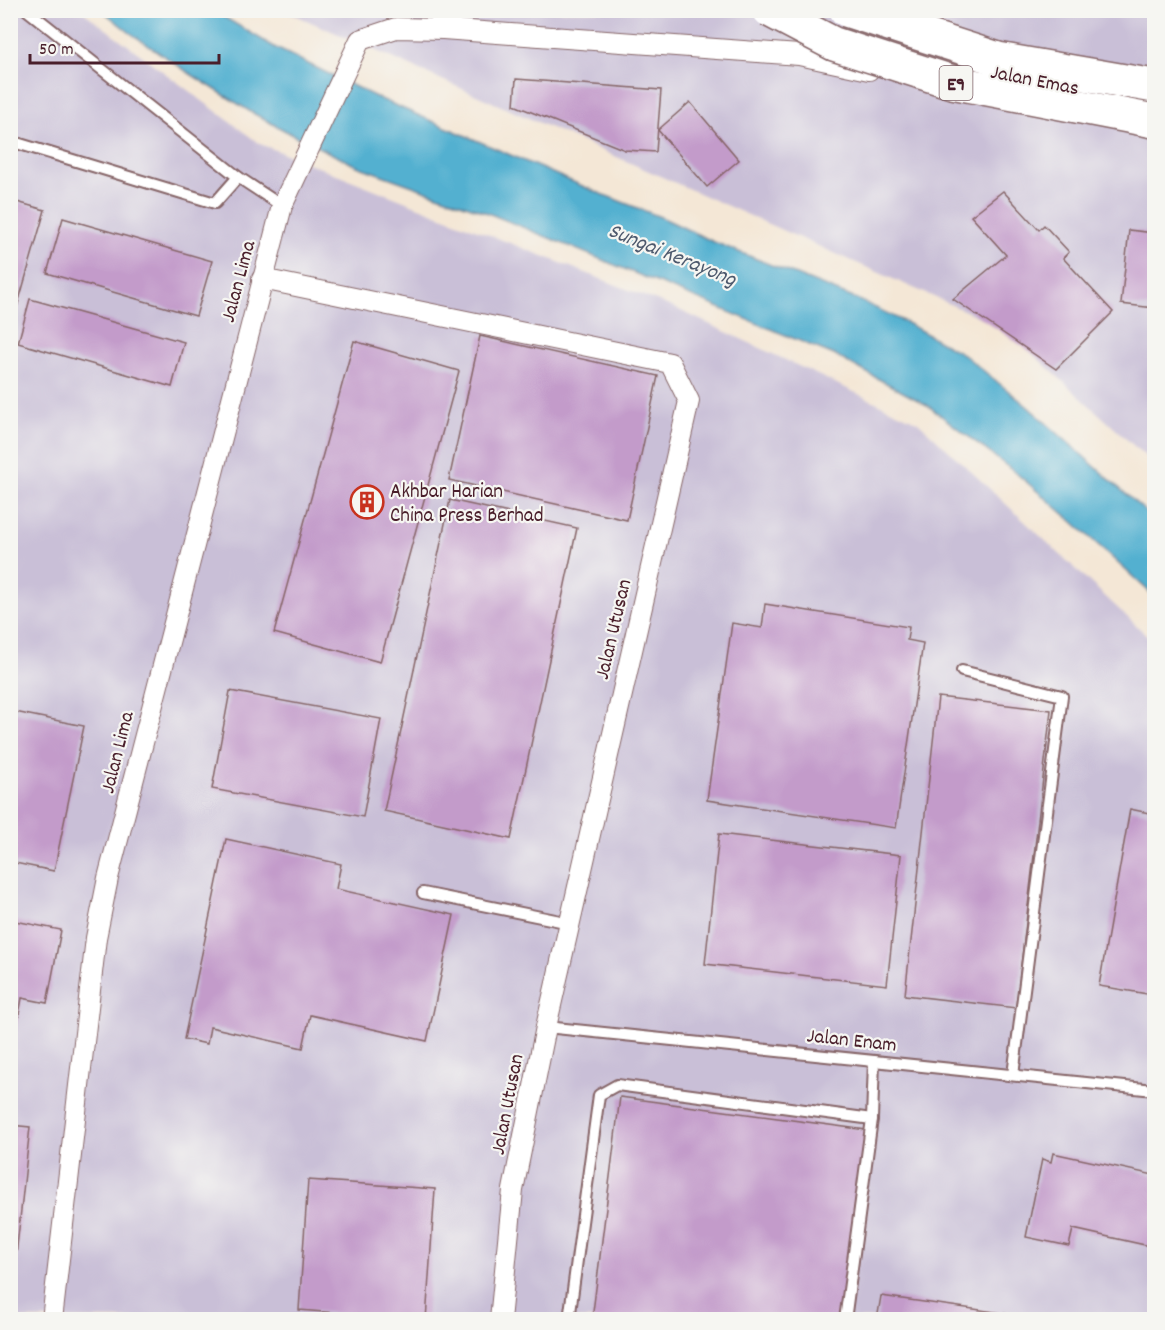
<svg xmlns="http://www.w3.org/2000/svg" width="1165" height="1330" viewBox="0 0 1165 1330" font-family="Dekko,sans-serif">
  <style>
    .industrial { fill: #c9bfd7 }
    .water { fill: #52b0d0; stroke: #4e687e; stroke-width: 1.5 }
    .building { fill: #c39bca }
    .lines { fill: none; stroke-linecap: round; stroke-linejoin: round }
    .service-casing { stroke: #866567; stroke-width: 14 }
    .minor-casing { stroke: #866567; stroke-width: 22 }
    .service { stroke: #fff; stroke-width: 10 }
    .minor { stroke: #fff; stroke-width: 20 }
    .motorway-bridge-casing { stroke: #866567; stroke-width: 36; stroke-linecap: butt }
    .motorway-bridge { stroke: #fff; stroke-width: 33 }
    .labels { text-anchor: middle; stroke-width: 4.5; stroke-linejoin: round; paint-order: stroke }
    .shield { fill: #f6f6f2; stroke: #7e6067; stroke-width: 1.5 }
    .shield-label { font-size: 20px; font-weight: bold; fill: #4a1f2b }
    .street-label { font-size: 21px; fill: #4a1f2b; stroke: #f6f6f2 }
    .poi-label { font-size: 21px; fill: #4a1f2b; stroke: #f6f6f2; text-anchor: start }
    .water-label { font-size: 22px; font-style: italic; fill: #4d596d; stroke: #f6f6f2 }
  </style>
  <rect width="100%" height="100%" fill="#f6f6f2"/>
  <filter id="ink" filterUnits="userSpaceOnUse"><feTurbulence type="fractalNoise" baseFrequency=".0167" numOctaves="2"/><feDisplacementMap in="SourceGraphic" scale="12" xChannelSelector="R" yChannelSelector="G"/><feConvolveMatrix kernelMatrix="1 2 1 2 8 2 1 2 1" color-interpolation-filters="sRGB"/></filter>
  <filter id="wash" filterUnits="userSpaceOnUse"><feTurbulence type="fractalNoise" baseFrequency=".008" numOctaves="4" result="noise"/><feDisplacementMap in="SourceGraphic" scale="24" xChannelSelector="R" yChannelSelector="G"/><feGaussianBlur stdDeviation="1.35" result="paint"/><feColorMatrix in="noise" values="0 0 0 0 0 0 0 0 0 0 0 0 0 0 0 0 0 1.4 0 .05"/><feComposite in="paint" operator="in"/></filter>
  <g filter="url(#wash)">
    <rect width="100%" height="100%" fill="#f4e7d6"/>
    <g class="industrial">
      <polygon points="10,11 82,11 260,144 677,309 918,422 1154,642 1154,1319 11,1319"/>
      <polygon points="286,11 1154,11 1154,464 1004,328"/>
    </g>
    <polygon class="water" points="103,11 214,11 276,48 376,97 594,191 663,218 714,242 861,301 905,322 963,354 1027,406 1154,519 1154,596 1072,521 1016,473 927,405 834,355 488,213 357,166 295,136 251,112 189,73 129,32"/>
    <g id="blocks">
      <g class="building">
        <polygon points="516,79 661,90 656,152 625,150 514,105"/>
        <polygon points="690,102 739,160 707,187 658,130"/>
        <polygon points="1003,191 1039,230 1044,225 1069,252 1063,258 1113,312 1056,369 953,299 1006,255 971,216"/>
        <polygon points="10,200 45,210 11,328 10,328"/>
        <polygon points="63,218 212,261 196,316 47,273"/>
        <polygon points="1129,230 1154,233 1154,308 1121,304"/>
        <polygon points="30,299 184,342 172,387 18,343"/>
        <polygon points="480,336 658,376 627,520 449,480"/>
        <polygon points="354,341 459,371 380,662 274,633"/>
        <polygon points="450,500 577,528 511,839 384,811"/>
        <polygon points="765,604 909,627 907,640 923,643 896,828 707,800 732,623 762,628"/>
        <polygon points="230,691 381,719 363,817 212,789"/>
        <polygon points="938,697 1051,710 1016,1008 905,995"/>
        <polygon points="10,711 84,726 54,871 10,862"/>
        <polygon points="1130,809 1154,814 1154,995 1099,986"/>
        <polygon points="719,834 901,855 887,985 705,964"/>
        <polygon points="226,839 341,864 336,889 454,915 427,1041 310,1015 303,1048 210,1027 207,1044 184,1039"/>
        <polygon points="10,920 61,930 47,1003 22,998 12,1054 10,1054"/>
        <polygon points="620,1097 866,1130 843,1320 592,1320"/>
        <polygon points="10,1125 30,1127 15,1265 10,1269"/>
        <polygon points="1053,1153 1154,1175 1154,1247 1073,1229 1069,1246 1026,1237 1042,1159 1051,1162"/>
        <polygon points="308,1180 435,1189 426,1320 299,1310"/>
        <polygon points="881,1296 1037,1318 1037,1320 877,1320"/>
      </g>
    </g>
  </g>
  <g filter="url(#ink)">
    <use href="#blocks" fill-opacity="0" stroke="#866567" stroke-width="1.5"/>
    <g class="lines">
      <g class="service-casing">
        <g id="service">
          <polyline points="27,10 238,177 282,206"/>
          <polyline points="440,10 443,29"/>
          <polyline points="10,141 215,203 238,177"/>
          <polyline points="962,671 1062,696 1013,1075"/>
          <polyline points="423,893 570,923"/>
          <polyline points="546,1027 1154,1090"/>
          <polyline points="569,1320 599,1095 617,1085 872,1119"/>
          <polyline points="845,1320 872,1119 874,1061"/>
        </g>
      </g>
      <g class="minor-casing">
        <g id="minor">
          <polyline points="262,279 670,363 689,401 546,1027 513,1190 500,1320"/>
          <polyline points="52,1320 96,938 108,878 282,206 360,40 396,28 443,29 799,55 869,70"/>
        </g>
      </g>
      <use href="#service" class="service"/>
      <use href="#minor" class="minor"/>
      <g class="motorway-bridge-casing">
        <g id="motorway-bridge">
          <polyline points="769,10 834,44 952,82 1154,121"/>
          <polyline points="846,10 998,59 1154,86"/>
        </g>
      </g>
      <use href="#motorway-bridge" class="motorway-bridge"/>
    </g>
  </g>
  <defs>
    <g id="building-ring" transform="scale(1.725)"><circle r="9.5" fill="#f6f6f2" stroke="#c8321e" stroke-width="1.5"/><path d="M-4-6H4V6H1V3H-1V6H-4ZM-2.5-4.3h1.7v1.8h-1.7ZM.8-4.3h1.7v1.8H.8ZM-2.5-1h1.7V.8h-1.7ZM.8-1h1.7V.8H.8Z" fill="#c8321e"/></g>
  </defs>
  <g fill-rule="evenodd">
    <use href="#building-ring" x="367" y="502"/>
  </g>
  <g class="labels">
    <rect class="shield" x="939.5" y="66" width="33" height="34" rx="4.5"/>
    <g class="shield-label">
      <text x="956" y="90">E9</text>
    </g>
    <g class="street-label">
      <text transform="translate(1035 79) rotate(11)" y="7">Jalan Emas</text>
      <text transform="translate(237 281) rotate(-75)" y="7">Jalan Lima</text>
      <text transform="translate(612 629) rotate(-77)" y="7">Jalan Utusan</text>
      <text transform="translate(116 752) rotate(-76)" y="7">Jalan Lima</text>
      <text transform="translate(852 1039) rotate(6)" y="7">Jalan Enam</text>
      <text transform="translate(506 1104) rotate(-79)" y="7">Jalan Utusan</text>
    </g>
    <g class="poi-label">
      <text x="390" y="497">Akhbar Harian<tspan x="390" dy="24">China Press Berhad</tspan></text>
    </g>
    <g class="water-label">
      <text transform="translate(673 253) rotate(22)" y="8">Sungai Kerayong</text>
    </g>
  </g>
  <rect width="1165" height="1330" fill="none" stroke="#f6f6f2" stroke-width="36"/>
  <path d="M30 54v9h189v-9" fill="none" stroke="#4a1f2b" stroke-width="3"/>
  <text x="39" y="54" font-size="18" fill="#4a1f2b" stroke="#f6f6f2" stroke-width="4.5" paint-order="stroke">50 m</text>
</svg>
